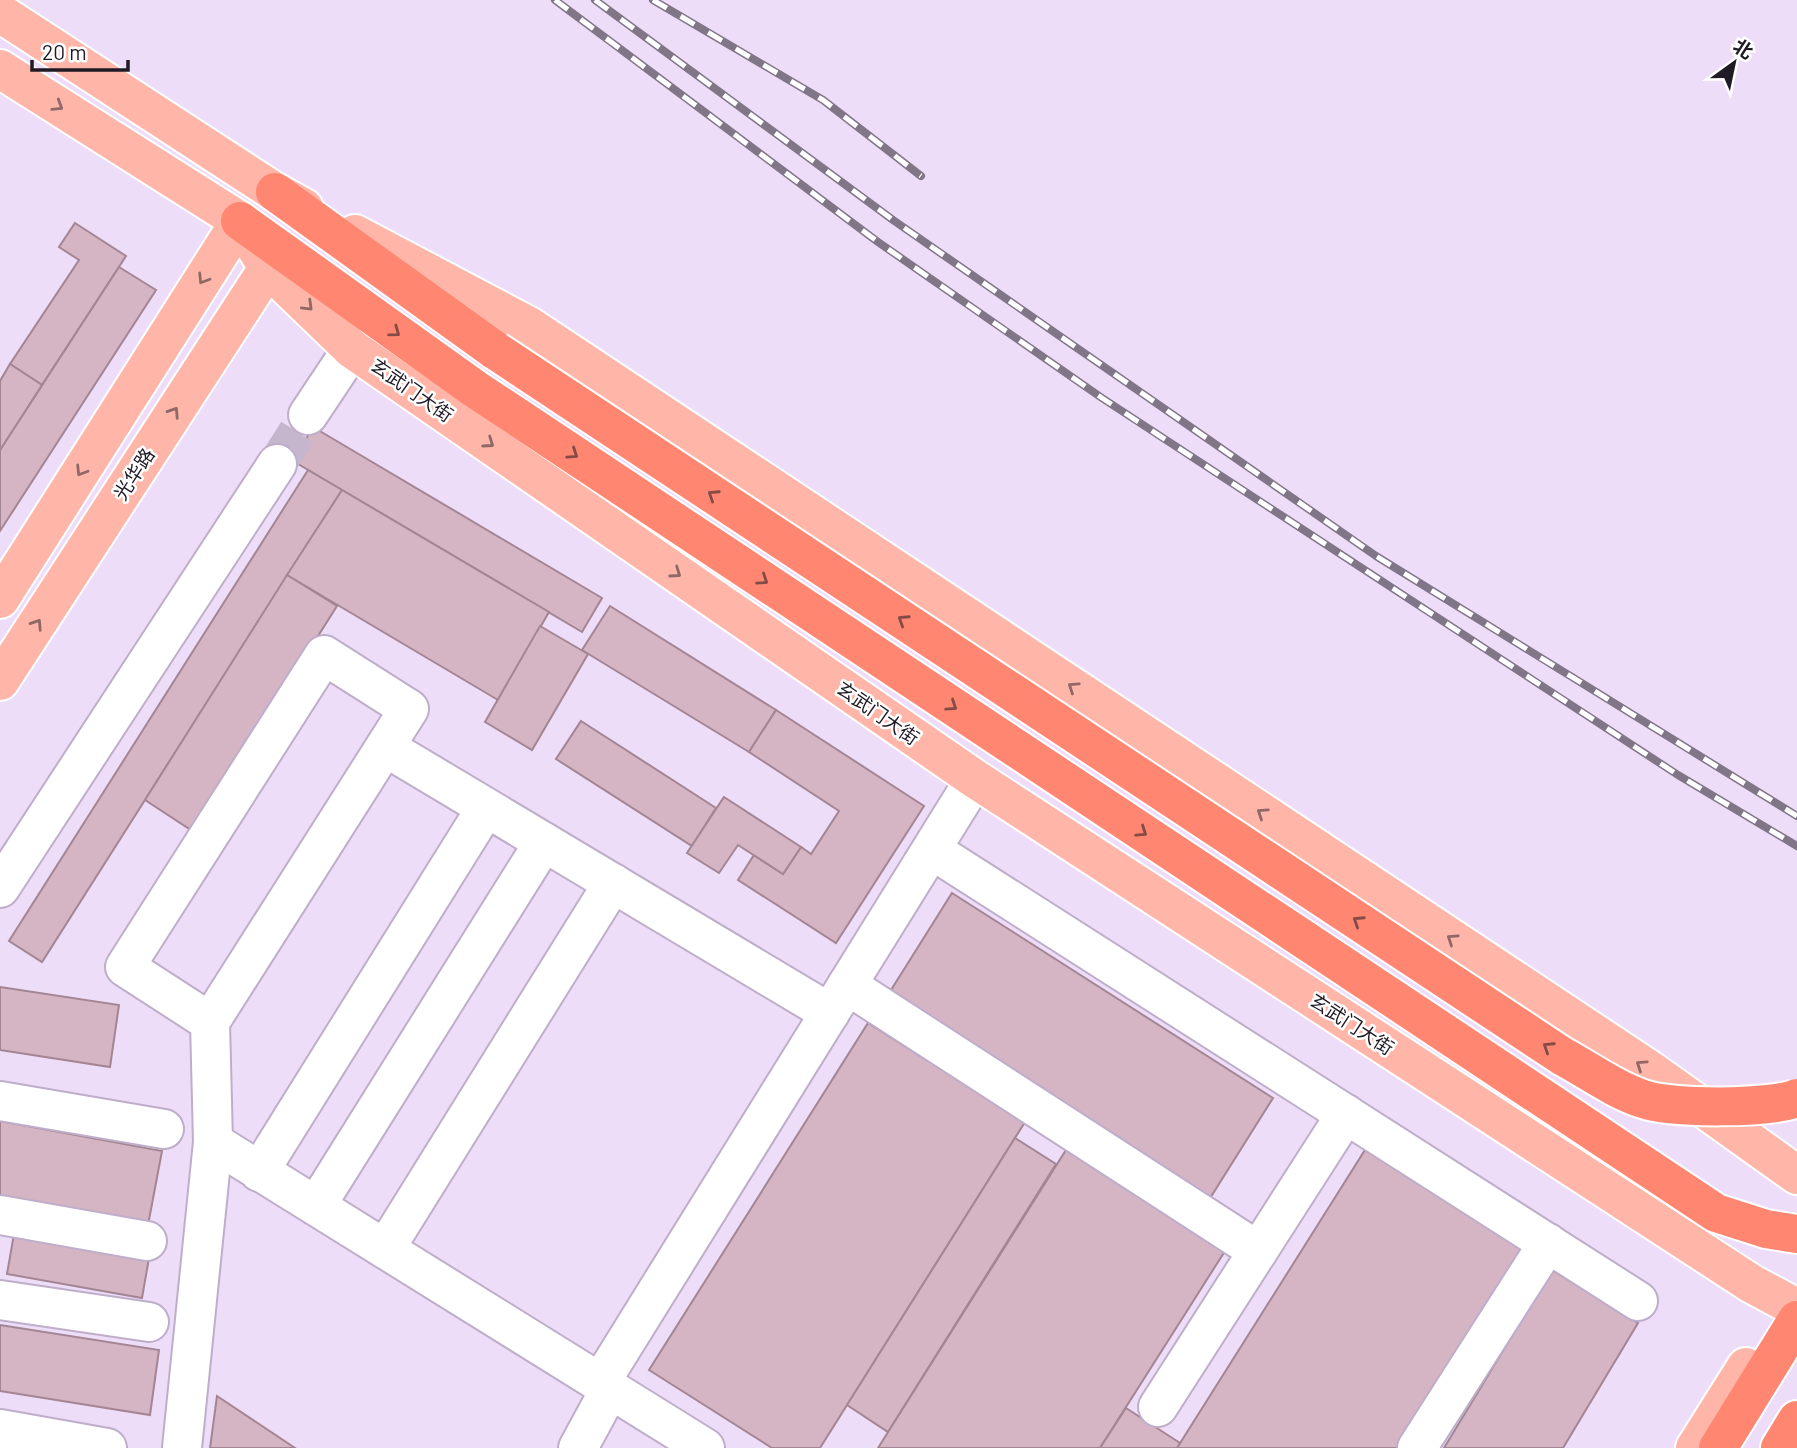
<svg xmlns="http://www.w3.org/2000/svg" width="1797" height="1448" viewBox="0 0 1797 1448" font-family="Barlow,'Noto Sans SC',sans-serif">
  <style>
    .building { fill: #d5b5c4; stroke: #a38593; stroke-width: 2 }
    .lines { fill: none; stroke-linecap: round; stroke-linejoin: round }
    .minor-tunnel { stroke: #c5b6ce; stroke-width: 38; stroke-dasharray: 38 19; stroke-linecap: butt }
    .minor-casing { stroke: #beaec9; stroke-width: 42 }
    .major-casing { stroke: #fff; stroke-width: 42 }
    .highway-casing { stroke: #fff; stroke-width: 42 }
    .minor { stroke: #fff; stroke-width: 38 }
    .major { stroke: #ffb6a9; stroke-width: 38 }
    .highway { stroke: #ff8670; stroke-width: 38 }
    .rail-casing { stroke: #817688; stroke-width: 8 }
    .rail { stroke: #fff; stroke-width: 5; stroke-dasharray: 16; stroke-linecap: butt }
    .highway-bridge-casing { stroke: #fff; stroke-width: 42; stroke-linecap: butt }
    .highway-bridge { stroke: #ff8670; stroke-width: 38 }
    .oneway { stroke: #906866 }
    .oneway2 { stroke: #844b46 }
    .labels { text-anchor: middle; stroke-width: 5; stroke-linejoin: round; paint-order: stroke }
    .street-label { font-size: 19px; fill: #201a24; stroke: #fff }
  </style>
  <rect width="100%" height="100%" fill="#eeddf9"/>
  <g class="building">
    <polygon points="75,223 126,256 42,385 10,364 79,260 59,247"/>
    <polygon points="119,267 156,290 0,531 0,450"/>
    <polygon points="10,364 42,385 0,450 0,381"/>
    <polygon points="313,427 602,598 582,632 293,461"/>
    <polygon points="308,470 342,490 42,962 9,941"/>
    <polygon points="342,490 549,612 498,700 287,575"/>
    <polygon points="287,575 337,606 194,832 145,800"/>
    <polygon points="610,606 776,710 749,752 582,650"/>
    <polygon points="540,626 588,654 532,750 485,722"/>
    <polygon points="776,710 924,806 836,943 738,880 754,855 783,874 801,847 811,854 839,811 749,752"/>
    <polygon points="581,721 716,808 692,846 556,759"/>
    <polygon points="724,797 801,847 783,874 738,845 719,873 687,853"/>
    <polygon points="952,893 1273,1098 1207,1203 886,998"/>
    <polygon points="0,987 119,1005 110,1067 0,1050"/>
    <polygon points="868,1023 1025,1122 820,1448 772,1448 649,1370"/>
    <polygon points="0,1121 162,1151 148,1225 0,1197"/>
    <polygon points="1015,1138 1056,1164 888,1432 847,1405"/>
    <polygon points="1066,1150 1225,1251 1100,1448 878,1448"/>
    <polygon points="1365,1150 1523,1250 1398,1448 1177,1448"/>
    <polygon points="14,1234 149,1258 142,1298 7,1274"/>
    <polygon points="1552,1270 1638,1323 1563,1448 1444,1448"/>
    <polygon points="0,1325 159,1350 150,1415 0,1391"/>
    <polygon points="217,1396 295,1448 210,1448"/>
    <polygon points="1126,1408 1180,1443 1177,1448 1100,1448"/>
  </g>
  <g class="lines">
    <polyline class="minor-tunnel" points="277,464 308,415"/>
    <g class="minor-casing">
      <g id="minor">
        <polyline points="308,415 352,349"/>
        <polyline points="385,747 830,1013"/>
        <polyline points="932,850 1638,1301"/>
        <polyline points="0,888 277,464"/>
        <polyline points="847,985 1258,1251"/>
        <polyline points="0,1101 164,1129"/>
        <polyline points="213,1142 705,1448"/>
        <polyline points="259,1172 486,808"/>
        <polyline points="316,1206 544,842"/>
        <polyline points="0,1215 147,1241"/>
        <polyline points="385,1249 613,883"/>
        <polyline points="0,1300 149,1322"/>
        <polyline points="600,1383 975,779"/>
        <polyline points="1158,1407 1346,1114"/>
        <polyline points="0,1429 107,1448"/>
        <polyline points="182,1448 213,1142 210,1022 125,967 324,655 409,709 210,1022"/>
        <polyline points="578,1448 610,1389"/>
        <polyline points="1417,1448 1548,1243"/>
      </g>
    </g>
    <g class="major-casing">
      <g id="major">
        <polyline points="0,13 275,192 304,208"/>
        <polyline points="0,69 240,221 268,268 352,349 975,779 1752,1284 1797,1308"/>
        <polyline points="355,234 529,326 1650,1070 1797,1175"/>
        <polyline points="0,599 240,221"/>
        <polyline points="0,681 268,268"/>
        <polyline points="1695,1448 1746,1367"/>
      </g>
    </g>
    <g class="highway-casing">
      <g id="highway">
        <polyline points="275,192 496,351"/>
        <polyline points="240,221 475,389 1716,1213 1766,1229 1797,1234"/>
        <polyline points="1718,1448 1797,1320"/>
        <polyline points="1780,1448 1797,1420"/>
      </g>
    </g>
    <use href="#minor" class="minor"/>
    <use href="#major" class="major"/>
    <use href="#highway" class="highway"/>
    <g class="rail-casing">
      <g id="rail">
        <polyline points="555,0 878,242 1102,398 1678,775 1797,846"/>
        <polyline points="595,0 893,220 1376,556 1797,816"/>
        <polyline points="653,0 823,100 921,176"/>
      </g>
    </g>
    <use href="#rail" class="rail"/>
    <g class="highway-bridge-casing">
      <path id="highway-bridge" d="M496,351L1562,1056C1588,1070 1615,1090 1643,1099C1670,1109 1771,1109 1797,1098"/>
    </g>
    <use href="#highway-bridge" class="highway-bridge"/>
  </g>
  <defs><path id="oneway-chevron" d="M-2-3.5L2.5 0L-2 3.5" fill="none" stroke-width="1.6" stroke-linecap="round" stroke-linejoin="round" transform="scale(1.75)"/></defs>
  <g class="oneway">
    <use href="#oneway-chevron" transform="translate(58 106) rotate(32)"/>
    <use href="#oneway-chevron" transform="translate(203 279) rotate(122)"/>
    <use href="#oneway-chevron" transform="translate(308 306) rotate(44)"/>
    <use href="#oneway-chevron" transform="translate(174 412) rotate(-57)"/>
    <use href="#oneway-chevron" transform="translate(489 443) rotate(35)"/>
    <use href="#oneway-chevron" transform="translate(81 471) rotate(122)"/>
    <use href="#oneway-chevron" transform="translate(676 573) rotate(35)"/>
    <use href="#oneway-chevron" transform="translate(37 624) rotate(-57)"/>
    <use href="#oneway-chevron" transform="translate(1073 687) rotate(-146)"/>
    <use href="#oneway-chevron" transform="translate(1262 813) rotate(-146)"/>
    <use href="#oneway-chevron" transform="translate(1452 939) rotate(-146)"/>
    <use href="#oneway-chevron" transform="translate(1641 1065) rotate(-146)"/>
  </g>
  <g class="oneway2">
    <use href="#oneway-chevron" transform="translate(395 332) rotate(36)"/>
    <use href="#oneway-chevron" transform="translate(573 454) rotate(34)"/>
    <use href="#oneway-chevron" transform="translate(713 495) rotate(-147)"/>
    <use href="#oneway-chevron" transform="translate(763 580) rotate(34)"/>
    <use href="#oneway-chevron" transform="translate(903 620) rotate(-147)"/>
    <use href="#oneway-chevron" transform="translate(952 706) rotate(34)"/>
    <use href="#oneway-chevron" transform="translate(1142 832) rotate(34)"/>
    <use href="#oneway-chevron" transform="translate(1358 921) rotate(-147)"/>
    <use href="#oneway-chevron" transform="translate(1548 1047) rotate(-147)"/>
  </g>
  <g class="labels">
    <g class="street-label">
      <text transform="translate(412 390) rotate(35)" y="7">玄武门大街</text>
      <text transform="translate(134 474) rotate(-57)" y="7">光华路</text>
      <text transform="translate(878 713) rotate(35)" y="7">玄武门大街</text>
      <text transform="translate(1352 1024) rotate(33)" y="7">玄武门大街</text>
    </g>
  </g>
  <g transform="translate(1734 63) rotate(33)" stroke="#ffffff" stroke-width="5" paint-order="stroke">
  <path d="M0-5L12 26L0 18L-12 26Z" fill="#201a24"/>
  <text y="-10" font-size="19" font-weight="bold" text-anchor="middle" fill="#201a24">北</text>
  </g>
  <path d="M32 60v10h96v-10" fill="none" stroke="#201a24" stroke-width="3.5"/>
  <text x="42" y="60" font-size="21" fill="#201a24" stroke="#ffffff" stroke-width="5" paint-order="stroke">20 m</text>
</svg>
